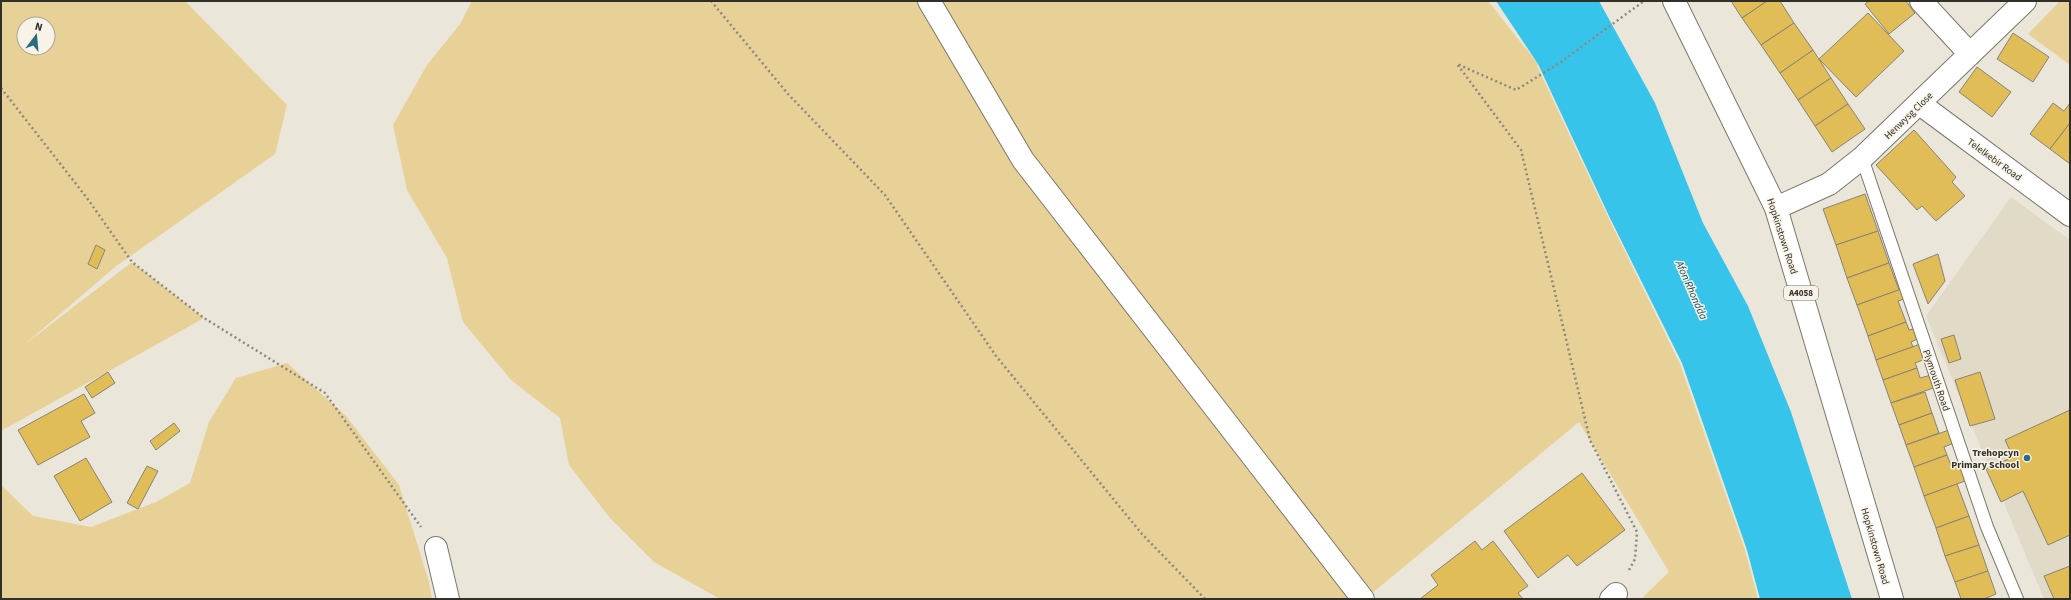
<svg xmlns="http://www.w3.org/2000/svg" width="2071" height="600" viewBox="0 0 2071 600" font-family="'Source Sans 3',sans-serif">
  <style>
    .built { fill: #e1dac7 }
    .green { fill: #e8d196; fill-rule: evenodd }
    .water { fill: #37c4eb }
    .building { fill: #e1bd57; stroke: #878377 }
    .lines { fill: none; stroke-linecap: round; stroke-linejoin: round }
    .lane-casing { stroke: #7b776b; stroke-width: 14 }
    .street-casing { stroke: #7b776b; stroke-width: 24 }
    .primary-casing { stroke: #7b776b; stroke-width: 24 }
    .path { stroke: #8b887f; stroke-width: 2.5; stroke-dasharray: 2 3; stroke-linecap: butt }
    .lane { stroke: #fff; stroke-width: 12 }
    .street { stroke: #fff; stroke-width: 22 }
    .primary { stroke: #fff; stroke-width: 22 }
    .poi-dot { fill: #2b6c7f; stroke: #f8f3e6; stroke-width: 1.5 }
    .labels { text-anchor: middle; stroke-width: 3; stroke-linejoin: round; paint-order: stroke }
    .shield { fill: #f8f3e6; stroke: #6d6a62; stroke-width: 1 }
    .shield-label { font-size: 9px; font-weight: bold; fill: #312f2a }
    .street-label { font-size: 10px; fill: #312f2a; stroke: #f8f3e6 }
    .poi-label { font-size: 10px; font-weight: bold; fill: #312f2a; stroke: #f8f3e6; text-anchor: end }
    .water-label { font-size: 11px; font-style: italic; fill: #0f4a5a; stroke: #f8f3e6 }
  </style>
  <rect width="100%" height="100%" fill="#eae6d9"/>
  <polygon class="built" points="2011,197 2070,240 2070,599 2044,599 1926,316"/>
  <g class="green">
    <path d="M1,1H185L287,105L275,154L115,267L24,345L132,262L204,318L1,431ZM24,24H48V48H24Z"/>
    <polygon points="472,1 1488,1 1538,64 1537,66 1608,217 1680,364 1745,550 1758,599 1641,599 1669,572 1579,422 1365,599 720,599 654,562 610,518 569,465 560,418 511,380 463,322 447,258 407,190 393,125 427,65 460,24"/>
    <polygon points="2060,1 2070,1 2070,65 2028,34"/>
    <polygon points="287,363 346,416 399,485 429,582 432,599 1,599 1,485 33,516 91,527 156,502 190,483 209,422 236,378"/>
  </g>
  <polygon class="water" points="1496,1 1599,1 1655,103 1703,223 1748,306 1791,412 1852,599 1760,599 1747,550 1682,363 1609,216 1538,64"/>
  <g class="building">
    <polygon points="1731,1 1767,1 1742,18"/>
    <polygon points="1767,1 1780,1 1794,23 1761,45 1742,18"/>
    <polygon points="1869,1 1906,1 1915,13 1889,34 1865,4"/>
    <polygon points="1868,13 1904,51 1856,97 1819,59"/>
    <polygon points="1794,23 1813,50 1780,73 1761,45"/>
    <polygon points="2013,33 2049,57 2033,82 1997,59"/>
    <polygon points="1813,50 1831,78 1798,100 1780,73"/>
    <polygon points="1977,67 2011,92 1992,117 1959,92"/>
    <polygon points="1831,78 1848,104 1815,126 1798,100"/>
    <polygon points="2053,103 2064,111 2070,103 2070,123 2050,149 2030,134"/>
    <polygon points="1848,104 1865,129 1832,152 1815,126"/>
    <polygon points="2070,123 2070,164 2050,149"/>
    <polygon points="1914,130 1956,177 1952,182 1965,196 1936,221 1922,206 1917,210 1876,165"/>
    <polygon points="1865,194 1878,231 1836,245 1823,209"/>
    <polygon points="1878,231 1889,263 1847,278 1836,245"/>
    <polygon points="96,245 105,250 97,269 88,264"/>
    <polygon points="1938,254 1945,281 1928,304 1913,264"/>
    <polygon points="1889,263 1899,290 1857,305 1847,278"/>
    <polygon points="1904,288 1907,298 1898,301 1906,322 1868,336 1857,305"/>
    <polygon points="1906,322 1909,330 1917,328 1920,338 1911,342 1913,347 1876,360 1868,336"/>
    <polygon points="1954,335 1961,359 1949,363 1941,339"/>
    <polygon points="1923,343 1928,358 1915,363 1917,368 1883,380 1876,360"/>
    <polygon points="1917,368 1920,378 1931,375 1936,387 1891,403 1883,380"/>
    <polygon points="108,372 115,383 92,398 85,387"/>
    <polygon points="1980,372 1995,419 1970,426 1955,380"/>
    <polygon points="1925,392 1932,413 1899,425 1891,403"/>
    <polygon points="84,394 95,413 81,421 90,437 38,465 18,430"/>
    <polygon points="2070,410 2070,535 2048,545 2023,491 2001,502 1986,469 2013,457 2005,440"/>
    <polygon points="1932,413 1939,433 1906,445 1899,425"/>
    <polygon points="174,423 180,431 156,450 150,441"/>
    <polygon points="1949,430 1954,443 1944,447 1947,455 1914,467 1906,445"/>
    <polygon points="1947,455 1951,465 1959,462 1965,481 1924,496 1914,467"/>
    <polygon points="86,458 112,502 80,521 54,476"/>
    <polygon points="147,466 158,471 138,509 127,503"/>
    <polygon points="1582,473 1625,530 1577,566 1568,555 1538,578 1504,531"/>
    <polygon points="1957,484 1969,516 1936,528 1924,496"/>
    <polygon points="1969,516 1979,545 1945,556 1936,528"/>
    <polygon points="1475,541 1482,550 1493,541 1528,586 1518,593 1523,599 1420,599 1438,585 1431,575"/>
    <polygon points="1979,545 1988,571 1955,582 1945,556"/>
    <polygon points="2070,566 2070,599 2054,599 2044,576"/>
    <polygon points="1988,571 1996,594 1984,599 1961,599 1955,582"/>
  </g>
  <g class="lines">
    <g class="lane-casing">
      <polyline id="lane" points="1862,158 1987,527 2017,599"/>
    </g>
    <g class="street-casing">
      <g id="street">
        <polyline points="929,1 1023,160 1363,599"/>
        <polyline points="1921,1 1970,54"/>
        <polyline points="1920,104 2070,215"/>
        <polyline points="1776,208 1829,184 1862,158 2025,1"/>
        <polyline points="436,548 448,599"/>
        <polyline points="1611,599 1616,594"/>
      </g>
    </g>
    <g class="primary-casing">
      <polyline id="primary" points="1674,1 1776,208 1892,599"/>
    </g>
    <g class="path">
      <polyline points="711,1 788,94 885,195 996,356 1142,534 1205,599"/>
      <polyline points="1,88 87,198 132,262 204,318 325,393 421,527"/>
      <polyline points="1629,570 1635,559 1637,532 1590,440 1521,150 1457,64 1516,90 1558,64 1644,1"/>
    </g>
    <use href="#lane" class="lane"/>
    <use href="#street" class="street"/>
    <use href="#primary" class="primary"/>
  </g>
  <circle class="poi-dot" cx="2027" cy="458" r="4"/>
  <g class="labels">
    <rect class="shield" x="1784" y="286" width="34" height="14" rx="3"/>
    <g class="shield-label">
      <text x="1801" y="296">A4058</text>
    </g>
    <g class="street-label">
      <text transform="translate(1908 115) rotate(-44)" y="4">Henwysg Close</text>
      <text transform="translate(1995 159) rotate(36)" y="4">Telelkebir Road</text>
      <text transform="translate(1783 236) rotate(72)" y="4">Hopkinstown Road</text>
      <text transform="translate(1937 380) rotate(71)" y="4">Plymouth Road</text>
      <text transform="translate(1876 546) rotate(74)" y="4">Hopkinstown Road</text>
    </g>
    <g class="poi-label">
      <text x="2019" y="456">Trehopcyn<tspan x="2019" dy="12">Primary School</tspan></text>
    </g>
    <g class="water-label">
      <text transform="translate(1692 290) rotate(66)" y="4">Afon Rhondda</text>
    </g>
  </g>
  <rect width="2071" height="600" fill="none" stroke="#312f2a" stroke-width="4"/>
  <g transform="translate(36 36) rotate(16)"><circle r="19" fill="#f8f3e6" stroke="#a8a59b"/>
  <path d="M0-3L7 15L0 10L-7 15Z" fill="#2b6c7f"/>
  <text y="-6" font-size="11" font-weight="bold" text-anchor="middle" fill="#312f2a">N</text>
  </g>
</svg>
